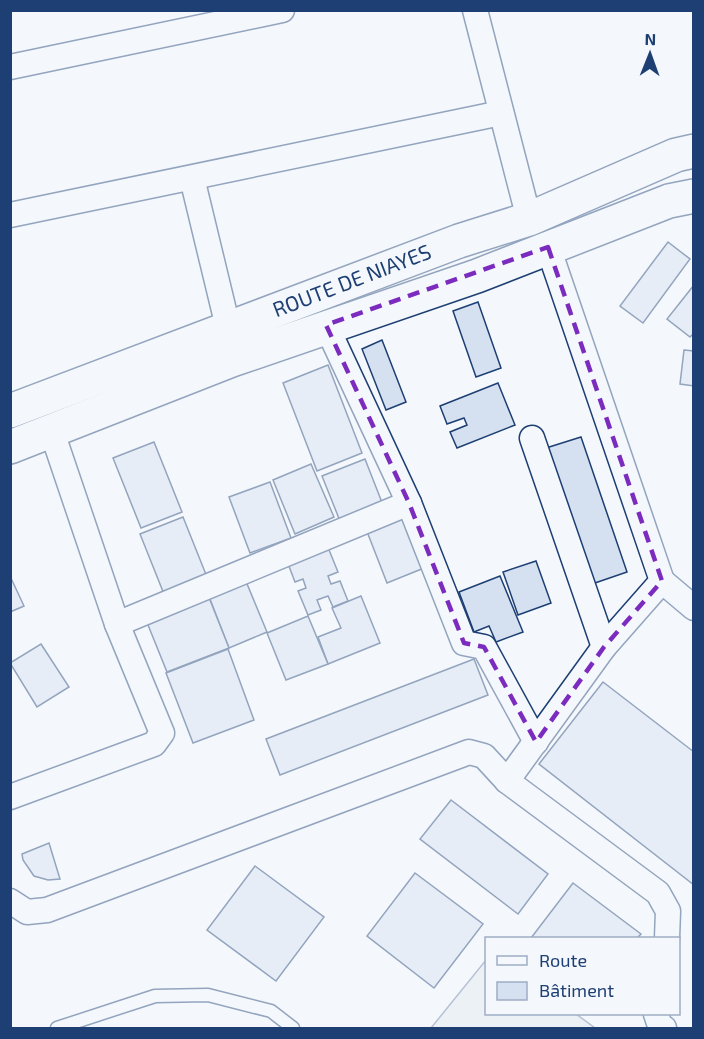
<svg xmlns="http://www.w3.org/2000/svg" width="704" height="1039" viewBox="0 0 704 1039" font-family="'Exo 2',sans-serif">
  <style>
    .green { fill: #e3e9f0; stroke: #687fa3; stroke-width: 1.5 }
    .building { fill: #d5e0f0; stroke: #1d3f73; stroke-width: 1.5 }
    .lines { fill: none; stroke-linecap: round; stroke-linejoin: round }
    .lane-casing { stroke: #1d3f73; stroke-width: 15 }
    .street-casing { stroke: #1d3f73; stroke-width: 27 }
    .secondary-casing { stroke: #1d3f73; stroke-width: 36 }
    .lane { stroke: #f4f7fb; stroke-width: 12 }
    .street { stroke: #f4f7fb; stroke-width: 24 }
    .secondary { stroke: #f4f7fb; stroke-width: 33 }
    .marked { fill: none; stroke: #7b2cbf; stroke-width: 4.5; stroke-dasharray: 12 8; stroke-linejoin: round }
    .labels { text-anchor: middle; stroke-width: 4.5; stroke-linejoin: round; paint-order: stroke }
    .street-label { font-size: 21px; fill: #1d3f73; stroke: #f4f7fb }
  </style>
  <rect width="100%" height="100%" fill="#f4f7fb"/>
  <polygon class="green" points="486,960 486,1014 576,1014 595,1028 431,1028"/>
  <g class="building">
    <polygon points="668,242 690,259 643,323 620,306"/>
    <polygon points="694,285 694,333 690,337 667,319"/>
    <polygon points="478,302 501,368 476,377 453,311"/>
    <polygon points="382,340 406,402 386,410 362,349"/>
    <polygon points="684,350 694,351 694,386 680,384"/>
    <polygon points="328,365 362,453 317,471 283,383"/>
    <polygon points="498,383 515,425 457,448 450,432 467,425 464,418 447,424 440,406"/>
    <polygon points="581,437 627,572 592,584 546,448"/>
    <polygon points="154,442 182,512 141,528 113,458"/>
    <polygon points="365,459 383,505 340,521 322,476"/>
    <polygon points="311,464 334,517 295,534 273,480"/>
    <polygon points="270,482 291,538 250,553 229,497"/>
    <polygon points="403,515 424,568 387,583 366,529"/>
    <polygon points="183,517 207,577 164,594 140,534"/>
    <polygon points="327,545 338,572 328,576 331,584 340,581 348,601 333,607 328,596 317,600 321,610 308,615 298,591 306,588 303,579 295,582 287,561"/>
    <polygon points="536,561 551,603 518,615 503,572"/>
    <polygon points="10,576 24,606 10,612"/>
    <polygon points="500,576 523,632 496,642 489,626 474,632 459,592"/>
    <polygon points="245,579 267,632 229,648 208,594"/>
    <polygon points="208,595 229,648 167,672 146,620"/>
    <polygon points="361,596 380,643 328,664 318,637 341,628 332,608"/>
    <polygon points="308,616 328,664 286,680 267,633"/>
    <polygon points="41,644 69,687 37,707 10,663"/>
    <polygon points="228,649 254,720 193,743 166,673"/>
    <polygon points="474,659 488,695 280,775 266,739"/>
    <polygon points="603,682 694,752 694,885 539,764"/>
    <polygon points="451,800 548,874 518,914 420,839"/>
    <polygon points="49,843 60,879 48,880 34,876 23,860 22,854"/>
    <polygon points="255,866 324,917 276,981 207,930"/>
    <polygon points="415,873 483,924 434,988 367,936"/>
    <polygon points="573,883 641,934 637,938 531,938"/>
  </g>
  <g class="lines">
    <g class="lane-casing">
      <polyline id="lane" points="57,1028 155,996 208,995 271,1011 293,1028"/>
    </g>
    <g class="street-casing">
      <g id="street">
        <polyline points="475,10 529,219"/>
        <polyline points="10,67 282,10"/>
        <polyline points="192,178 228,327"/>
        <polyline points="10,215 501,113"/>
        <polyline points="326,325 409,503 464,643 484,647 536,742"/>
        <polyline points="532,438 604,647"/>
        <polyline points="662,581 694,608"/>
        <polyline points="117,624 409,503"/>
        <polyline points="507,781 604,647 662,581 548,247"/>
        <polyline points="10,797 154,744 162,733 117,624 52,432"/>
        <polyline points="10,901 27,912 47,910 469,752 484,756 507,781 658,893 668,911 667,938"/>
        <polyline points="656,1014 660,1026 664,1028"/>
      </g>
    </g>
    <g class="secondary-casing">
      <g id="secondary">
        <polyline points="10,411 459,241 529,219 676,155 694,151"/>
        <polyline points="10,447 232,360 477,276 669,201 694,196"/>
      </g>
    </g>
    <use href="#lane" class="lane"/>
    <use href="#street" class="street"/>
    <use href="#secondary" class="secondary"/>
  </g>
  <path d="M0 0H704V1039H0ZM548,247L662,581L604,647L536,742L484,647L464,643L409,503L326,325Z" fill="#f4f7fb" fill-opacity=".55" fill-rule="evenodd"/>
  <path class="marked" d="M548,247L662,581L604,647L536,742L484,647L464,643L409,503L326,325Z"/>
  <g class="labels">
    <g class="street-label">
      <text transform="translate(352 281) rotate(-21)" y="7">ROUTE DE NIAYES</text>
    </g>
  </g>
  <rect width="704" height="1039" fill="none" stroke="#1d3f73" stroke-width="24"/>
  <rect x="485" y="937" width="195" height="78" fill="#f4f7fb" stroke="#9eadc5" stroke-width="1.5"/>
  <rect x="497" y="956" width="30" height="9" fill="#f4f7fb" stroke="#9eadc5" stroke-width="1.5"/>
  <text x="539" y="967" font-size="18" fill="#1d3f73">Route</text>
  <rect x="497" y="982" width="30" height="18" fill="#d5e0f0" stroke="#9eadc5" stroke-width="1.5"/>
  <text x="539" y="997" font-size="18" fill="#1d3f73">Bâtiment</text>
  <g transform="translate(650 54) rotate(1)" stroke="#f4f7fb" stroke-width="4.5" paint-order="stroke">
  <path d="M0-4.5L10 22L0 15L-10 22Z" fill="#1d3f73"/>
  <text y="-9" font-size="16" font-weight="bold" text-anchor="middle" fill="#1d3f73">N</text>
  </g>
</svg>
